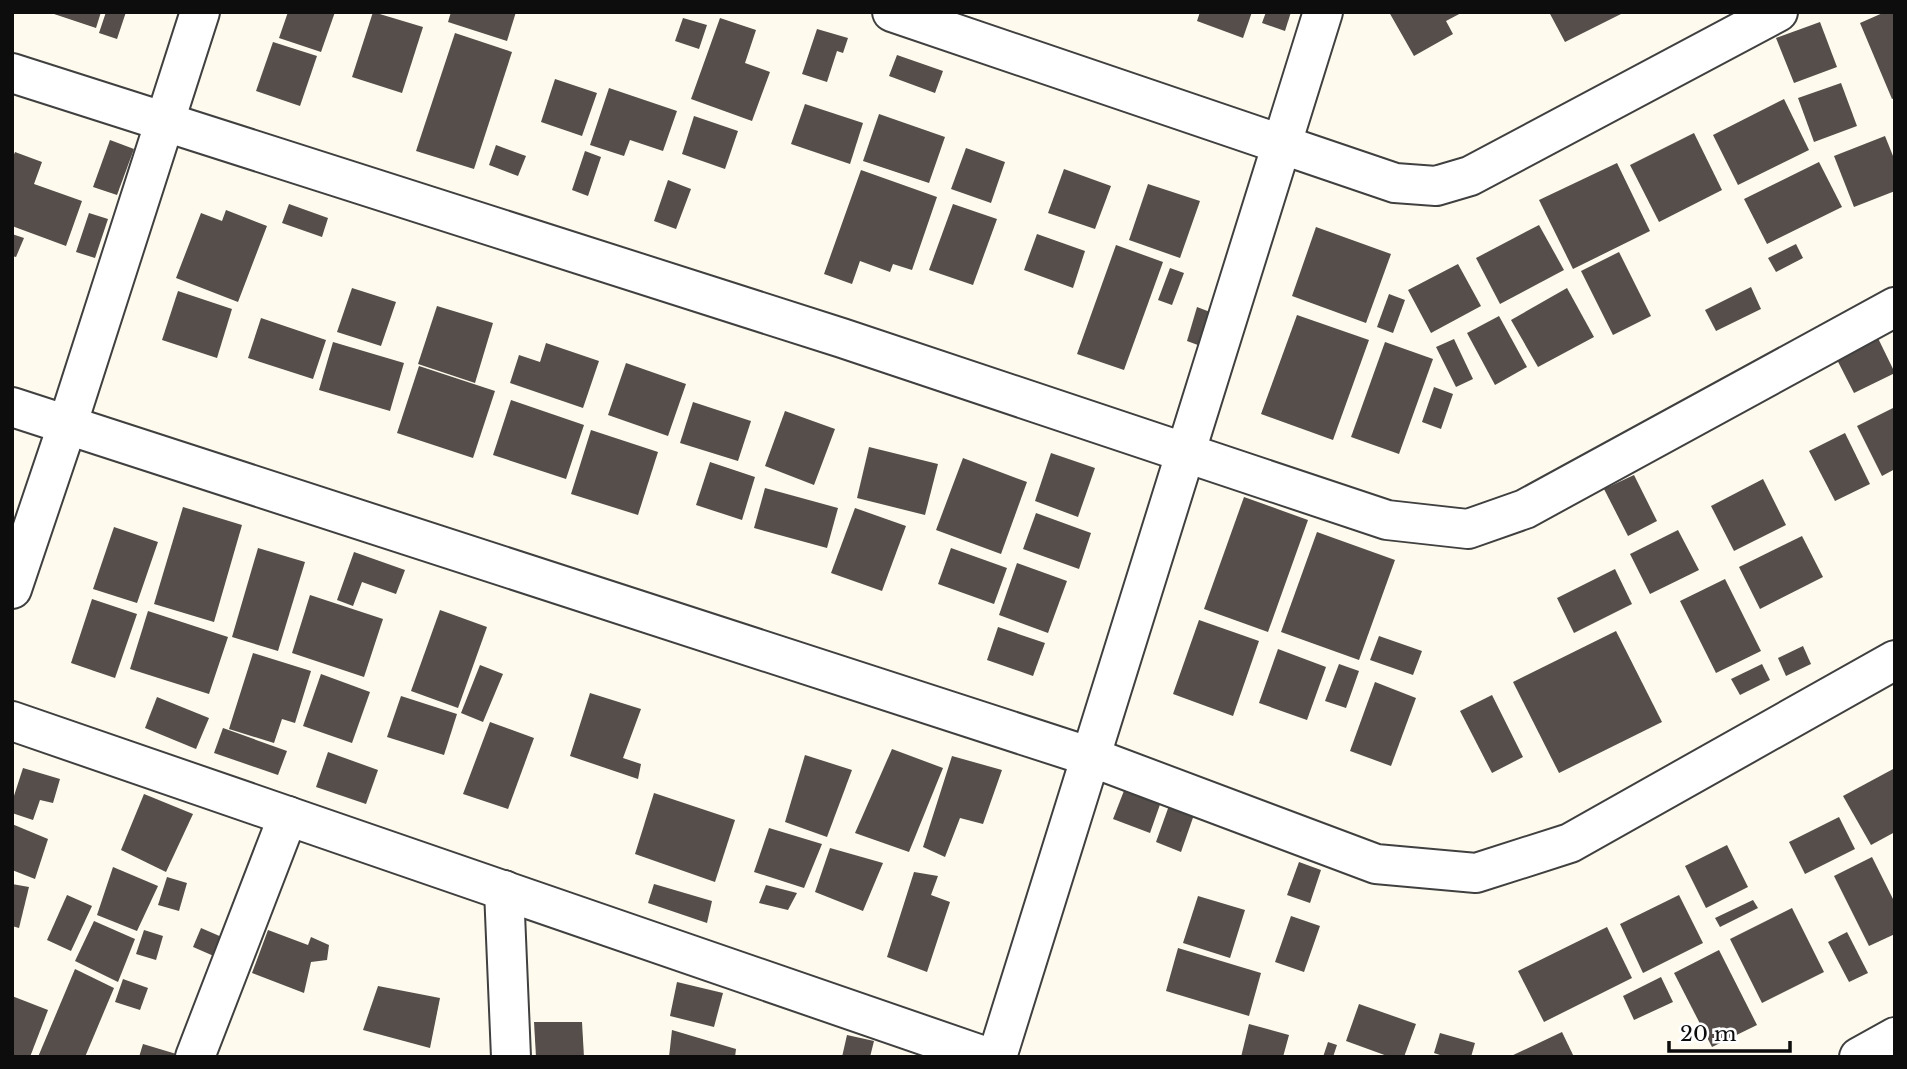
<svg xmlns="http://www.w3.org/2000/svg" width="1907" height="1069" viewBox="0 0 1907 1069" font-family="'Libre Baskerville',serif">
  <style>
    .building { fill: #554e4a }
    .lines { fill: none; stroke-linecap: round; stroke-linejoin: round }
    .minor-casing { stroke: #404040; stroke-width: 42 }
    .minor { stroke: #fff; stroke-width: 38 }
  </style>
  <rect width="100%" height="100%" fill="#fefbee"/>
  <g class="building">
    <polygon points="48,12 101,12 96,28"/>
    <polygon points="106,12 126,12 117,39 99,33"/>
    <polygon points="288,12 335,12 321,52 279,38"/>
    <polygon points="373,12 423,27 402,93 352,77"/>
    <polygon points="451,12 516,12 507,41 448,22"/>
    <polygon points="1200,12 1252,12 1243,38 1197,21"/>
    <polygon points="1266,12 1291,12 1285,31 1262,23"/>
    <polygon points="1389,12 1463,12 1446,21 1453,34 1414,56"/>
    <polygon points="1549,12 1625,12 1565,42"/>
    <polygon points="1885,12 1895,12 1895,98 1892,99 1860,23"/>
    <polygon points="683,18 707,25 699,49 675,41"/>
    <polygon points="720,18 756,30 745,63 770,72 752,121 691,99"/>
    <polygon points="1820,22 1837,67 1794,83 1776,38"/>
    <polygon points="817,29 848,38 843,53 837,51 827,82 802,74"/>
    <polygon points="455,33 512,52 474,169 416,151"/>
    <polygon points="273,42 317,56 300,106 256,91"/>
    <polygon points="897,55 943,71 935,93 889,76"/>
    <polygon points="555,79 597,93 582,136 541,122"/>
    <polygon points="1841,83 1857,126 1814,142 1798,98"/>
    <polygon points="609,88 677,111 663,151 630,140 624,156 590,145"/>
    <polygon points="1784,99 1809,150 1738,185 1713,135"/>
    <polygon points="805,104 863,123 850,164 791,144"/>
    <polygon points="879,114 945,137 929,183 863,161"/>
    <polygon points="694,116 738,131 725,169 682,154"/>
    <polygon points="1694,133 1722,190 1659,222 1630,165"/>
    <polygon points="1885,136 1895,161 1895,191 1854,207 1834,156"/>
    <polygon points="110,140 134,149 117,195 93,187"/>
    <polygon points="496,145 526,156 518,176 489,165"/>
    <polygon points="966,148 1005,162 991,203 951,189"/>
    <polygon points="585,151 601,157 588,196 572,190"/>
    <polygon points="15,152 42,162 34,184 82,201 66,246 12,226 12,159"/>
    <polygon points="1819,162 1842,207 1767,244 1744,199"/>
    <polygon points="1617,163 1650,231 1573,269 1539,200"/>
    <polygon points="1064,169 1111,186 1095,229 1048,213"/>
    <polygon points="861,170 937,197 912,270 893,264 890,272 860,261 852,284 824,274"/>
    <polygon points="668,180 691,189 676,229 654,221"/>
    <polygon points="1148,184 1200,201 1180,258 1129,240"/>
    <polygon points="289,204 328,218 322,237 282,223"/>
    <polygon points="953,204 997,219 973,285 929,270"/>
    <polygon points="226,210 267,226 238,302 176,278 201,213 222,221"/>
    <polygon points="89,213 108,219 95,258 76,252"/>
    <polygon points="1539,225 1564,270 1500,304 1476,258"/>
    <polygon points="1316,227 1391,254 1366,323 1292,296"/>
    <polygon points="12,234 24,238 16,257 12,256"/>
    <polygon points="1037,234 1085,251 1073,288 1024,270"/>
    <polygon points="1796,244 1803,258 1776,272 1768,258"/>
    <polygon points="1116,245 1163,262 1124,370 1077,354"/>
    <polygon points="1619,252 1651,316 1613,335 1581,271"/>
    <polygon points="1458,264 1481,306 1431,333 1408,290"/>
    <polygon points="1170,268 1184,273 1172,305 1158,300"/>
    <polygon points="1751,287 1761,309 1716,331 1705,310"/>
    <polygon points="352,288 396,302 381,346 337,332"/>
    <polygon points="1567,288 1594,337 1538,367 1511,320"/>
    <polygon points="178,291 232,309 217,358 162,340"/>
    <polygon points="1389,294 1405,300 1393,333 1377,327"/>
    <polygon points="437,306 493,323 475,383 418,364"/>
    <polygon points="1197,307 1218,315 1206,348 1187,341"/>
    <polygon points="1297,315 1369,340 1333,440 1261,414"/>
    <polygon points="1499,316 1527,367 1495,385 1467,333"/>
    <polygon points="261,318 326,340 313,379 248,358"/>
    <polygon points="1874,330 1895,373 1854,393 1832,350"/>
    <polygon points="1454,339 1473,379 1456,387 1436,347"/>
    <polygon points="333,342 404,363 390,411 319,390"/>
    <polygon points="1385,342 1433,359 1399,454 1351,437"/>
    <polygon points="546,343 599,361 583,408 510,383 519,355 540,362"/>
    <polygon points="626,363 686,384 668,436 608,415"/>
    <polygon points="419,366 495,391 473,458 397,433"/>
    <polygon points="1434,387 1453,394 1441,429 1422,422"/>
    <polygon points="511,400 584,425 566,479 493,455"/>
    <polygon points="693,402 751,421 738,461 680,443"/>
    <polygon points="1895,407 1895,469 1882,476 1857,426"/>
    <polygon points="785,411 835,429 814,485 765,466"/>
    <polygon points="591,430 658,452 638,515 571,494"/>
    <polygon points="1845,433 1870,484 1835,501 1809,451"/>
    <polygon points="869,447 938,464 925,515 857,498"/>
    <polygon points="1051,453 1095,468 1078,517 1035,501"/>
    <polygon points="963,458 1027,482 1001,554 936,530"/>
    <polygon points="710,462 755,477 742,520 696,505"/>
    <polygon points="1634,475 1657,521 1628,536 1604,489"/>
    <polygon points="1763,479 1786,525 1734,551 1711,506"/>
    <polygon points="765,488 838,508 827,548 754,528"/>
    <polygon points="1244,497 1308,520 1268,632 1204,609"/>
    <polygon points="183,507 242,525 214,622 154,604"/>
    <polygon points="855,508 906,526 882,591 831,573"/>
    <polygon points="1036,513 1091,533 1079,569 1023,549"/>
    <polygon points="114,527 158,542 137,603 93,589"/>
    <polygon points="1678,530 1699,570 1650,594 1630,554"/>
    <polygon points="1317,532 1395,560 1359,660 1281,632"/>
    <polygon points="1802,536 1823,577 1760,609 1739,567"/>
    <polygon points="258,548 305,562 278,651 232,637"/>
    <polygon points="951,548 1007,568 994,604 938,584"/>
    <polygon points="354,552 405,570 396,594 362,582 353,606 337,600"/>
    <polygon points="1017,563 1067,581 1048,633 999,615"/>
    <polygon points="1615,569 1632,604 1574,633 1557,598"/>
    <polygon points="1725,579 1761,651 1716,673 1680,601"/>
    <polygon points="310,595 383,619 364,677 292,653"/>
    <polygon points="92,599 137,614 115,678 71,663"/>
    <polygon points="440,610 487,627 458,708 411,691"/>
    <polygon points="148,611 228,637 209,694 130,669"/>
    <polygon points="1199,620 1259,641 1233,716 1173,694"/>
    <polygon points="998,627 1045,643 1033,676 987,660"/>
    <polygon points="1616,631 1662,722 1559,773 1513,682"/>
    <polygon points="1379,636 1422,651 1413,675 1370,660"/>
    <polygon points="1803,646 1811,664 1786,676 1778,658"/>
    <polygon points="1278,649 1326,667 1307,720 1259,703"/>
    <polygon points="253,653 311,671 295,723 282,719 274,743 229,729"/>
    <polygon points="1339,664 1359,671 1346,708 1325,701"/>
    <polygon points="1762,664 1770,680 1740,695 1731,679"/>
    <polygon points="480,665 503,674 483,722 461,713"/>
    <polygon points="321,674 370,692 352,743 303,726"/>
    <polygon points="1375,682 1416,698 1391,766 1350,751"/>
    <polygon points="590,693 641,709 623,758 641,764 638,779 570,756"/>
    <polygon points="1492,695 1523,757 1492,773 1460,711"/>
    <polygon points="401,696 457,714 444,755 387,737"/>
    <polygon points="157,697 209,718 196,749 145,728"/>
    <polygon points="490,722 534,738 508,809 463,794"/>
    <polygon points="223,728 287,751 278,775 214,753"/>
    <polygon points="892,749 943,768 909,852 855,833"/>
    <polygon points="328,752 378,770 366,804 316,787"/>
    <polygon points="805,755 852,770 827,837 785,822"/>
    <polygon points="952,756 1002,770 983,824 960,818 945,857 923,847"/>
    <polygon points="23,768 60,779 53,803 40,800 33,820 12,813 12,802"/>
    <polygon points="1895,768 1895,832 1871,845 1843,796"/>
    <polygon points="1127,783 1163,796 1150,833 1113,819"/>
    <polygon points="654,793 735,820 715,882 635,854"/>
    <polygon points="144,794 193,814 166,872 121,850"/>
    <polygon points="1171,800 1196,809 1181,852 1156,842"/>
    <polygon points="1839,817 1855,849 1805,874 1789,842"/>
    <polygon points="12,824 48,839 35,879 12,870"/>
    <polygon points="769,828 822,844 804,888 754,872"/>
    <polygon points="1727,845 1748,887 1706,908 1685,866"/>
    <polygon points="830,848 883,863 863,911 815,892"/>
    <polygon points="1872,857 1895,903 1895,934 1869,946 1834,876"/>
    <polygon points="1299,862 1321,870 1310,903 1287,895"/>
    <polygon points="113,867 158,886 137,931 97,915"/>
    <polygon points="914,872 938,876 931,895 950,902 927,972 887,957"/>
    <polygon points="167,877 187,883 179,911 158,905"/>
    <polygon points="12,884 29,887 19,928 12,926"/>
    <polygon points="654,884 712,901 707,923 648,903"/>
    <polygon points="766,885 797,893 788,910 759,903"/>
    <polygon points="67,895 92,906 71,951 47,940"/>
    <polygon points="1679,895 1703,943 1643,973 1620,924"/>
    <polygon points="1198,896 1245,910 1230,958 1183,943"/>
    <polygon points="1753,900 1758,908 1720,927 1715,918"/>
    <polygon points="1792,908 1824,972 1762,1003 1730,939"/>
    <polygon points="1291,916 1320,926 1304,972 1275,962"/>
    <polygon points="94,921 135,939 118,982 75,961"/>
    <polygon points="1607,927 1632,978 1544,1022 1518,971"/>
    <polygon points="201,928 231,941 223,960 193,947"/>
    <polygon points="144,930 163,936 156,960 136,954"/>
    <polygon points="268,930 308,945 311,937 329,945 327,960 311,962 304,993 252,973"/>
    <polygon points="1847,932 1868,973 1849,982 1828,942"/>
    <polygon points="1178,948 1261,973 1249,1016 1166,991"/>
    <polygon points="1719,950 1757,1025 1712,1047 1674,973"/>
    <polygon points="75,969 114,988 85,1057 38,1057"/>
    <polygon points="1661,977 1673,1002 1634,1020 1623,996"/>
    <polygon points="123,979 148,988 140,1010 115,1002"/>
    <polygon points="677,982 723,993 714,1027 670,1016"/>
    <polygon points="378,986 440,998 430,1048 363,1030"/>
    <polygon points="12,996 48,1010 30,1057 12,1057"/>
    <polygon points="1359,1004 1416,1024 1404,1057 1390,1057 1346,1041"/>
    <polygon points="534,1022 582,1022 584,1057 536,1057"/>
    <polygon points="1249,1024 1289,1035 1283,1057 1241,1057"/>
    <polygon points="672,1030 736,1049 735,1057 669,1057"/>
    <polygon points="1562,1032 1574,1057 1509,1057"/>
    <polygon points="1440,1033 1475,1043 1471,1057 1446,1057 1434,1053"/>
    <polygon points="847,1035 874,1041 870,1057 842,1057"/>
    <polygon points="1328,1042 1337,1045 1333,1057 1323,1057"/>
    <polygon points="143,1044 183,1056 183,1057 139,1057"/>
  </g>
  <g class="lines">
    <g class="minor-casing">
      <g id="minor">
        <polyline points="892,12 1395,183 1436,186 1470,176 1778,12"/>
        <polyline points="12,73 842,338 1387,520 1468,529 1525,509 1895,307"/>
        <polyline points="12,407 1091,757 1376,864 1476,873 1570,843 1895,660"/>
        <polyline points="12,589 67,426 200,12"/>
        <polyline points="12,721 987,1057"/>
        <polyline points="504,890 511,1057"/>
        <polyline points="195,1057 288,816"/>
        <polyline points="997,1057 1323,12"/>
        <polyline points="1859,1057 1895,1037"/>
      </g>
    </g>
    <use href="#minor" class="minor"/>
  </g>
  <rect width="1907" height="1069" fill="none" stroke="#0d0d0d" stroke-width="28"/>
  <path d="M1669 1041v10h121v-10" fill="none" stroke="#0d0d0d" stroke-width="3.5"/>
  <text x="1680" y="1041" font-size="21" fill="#0d0d0d" stroke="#ffffff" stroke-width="5" paint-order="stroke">20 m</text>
</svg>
